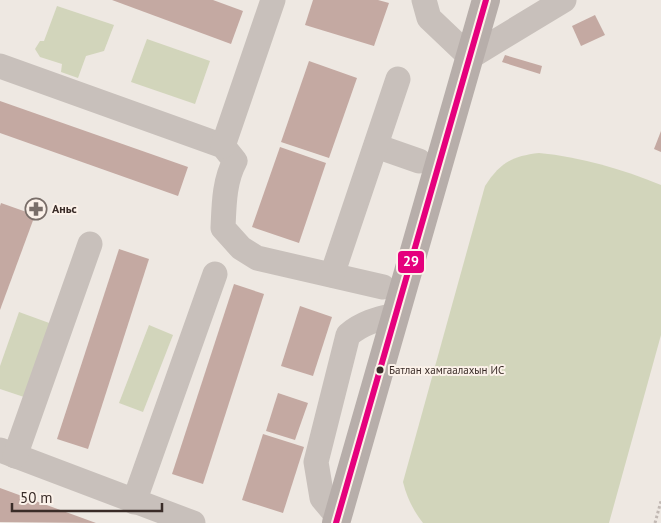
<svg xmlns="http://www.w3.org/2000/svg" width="661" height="523" viewBox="0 0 661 523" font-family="'PT Sans',sans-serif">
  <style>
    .green { fill: #d2d5bb }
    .building { fill: #c4a9a2 }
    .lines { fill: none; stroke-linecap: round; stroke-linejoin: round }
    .path { stroke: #c1b8b3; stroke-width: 3; stroke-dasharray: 2.5 2.5; stroke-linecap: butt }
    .minor { stroke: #c8c0bb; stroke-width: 25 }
    .major { stroke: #b7aeaa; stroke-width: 28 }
    .bus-1-casing { stroke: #fbf1e9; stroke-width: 10 }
    .bus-1 { stroke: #e5007d; stroke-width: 6 }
    .bus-dot { fill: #3a2c28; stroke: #fbf1e9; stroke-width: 2 }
    .labels { text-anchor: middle; stroke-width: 4; stroke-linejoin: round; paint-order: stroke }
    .bus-label { font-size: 11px; fill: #3a2c28; stroke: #fbf1e9; text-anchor: start }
    .poi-label { font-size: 12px; font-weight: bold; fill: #3a2c28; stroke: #fbf1e9; text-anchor: start }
    .line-badge { stroke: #fbf1e9; stroke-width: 2 }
    .badge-label { font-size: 14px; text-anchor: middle; font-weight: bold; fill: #fff }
  </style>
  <rect width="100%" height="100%" fill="#eee8e2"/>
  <g class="green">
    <polygon points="57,6 114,25 104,51 86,56 78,78 61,72 62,64 40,57 35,49 40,41 44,41"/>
    <polygon points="147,39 210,61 195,104 131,82"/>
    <path d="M539,153C581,157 622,169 661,185V335L609,523H423C413,510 407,498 403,482L485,186C500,163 512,156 539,153Z"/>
    <polygon points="19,312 52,324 27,398 0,389 0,366"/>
    <polygon points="149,325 173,335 143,412 119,403"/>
  </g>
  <g class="building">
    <polygon points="112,0 213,0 243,11 231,44"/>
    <polygon points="313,0 378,0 389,3 374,46 305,25"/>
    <polygon points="595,15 605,35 581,46 572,26"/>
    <polygon points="505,55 542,66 540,74 502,62"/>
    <polygon points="309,61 357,78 329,158 281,142"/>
    <polygon points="0,101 188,167 178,196 0,133"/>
    <polygon points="661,131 661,152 654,149"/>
    <polygon points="280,147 326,163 299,243 252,227"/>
    <polygon points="1,203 35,215 0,310 0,206"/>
    <polygon points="119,249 149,259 88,449 57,439"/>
    <polygon points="234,284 264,294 203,484 172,474"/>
    <polygon points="300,306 332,317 313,376 281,366"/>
    <polygon points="278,393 308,403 295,440 266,431"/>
    <polygon points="263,434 304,447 283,513 242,500"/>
    <polygon points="0,488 96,523 0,522"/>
  </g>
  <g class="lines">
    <polyline class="path" points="655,523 661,501"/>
    <g class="minor">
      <polyline points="424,0 429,18 470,57 564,0"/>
      <path d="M0,66L223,146L235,161C224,181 224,206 223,228L241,248L257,258L383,287"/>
      <polyline points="223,146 273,0"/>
      <polyline points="376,146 419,161"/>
      <polyline points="332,275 398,79"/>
      <polyline points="0,450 193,523"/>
      <polyline points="15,456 90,244"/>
      <polyline points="134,502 215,274"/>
      <path d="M338,517L322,498L316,462L348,335C362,323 377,319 395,315"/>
    </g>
    <polyline class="major" points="336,523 486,0"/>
    <g class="bus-1-casing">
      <polyline id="bus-1" points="336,523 486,0"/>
    </g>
    <use href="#bus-1" class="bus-1"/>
  </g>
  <defs>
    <g id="pharmacy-ring" transform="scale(1.125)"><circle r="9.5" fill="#fbf1e9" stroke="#796e69" stroke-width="1.5"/><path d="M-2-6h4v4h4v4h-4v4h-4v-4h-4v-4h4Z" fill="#796e69"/></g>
  </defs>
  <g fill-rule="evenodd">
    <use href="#pharmacy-ring" x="36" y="209"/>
  </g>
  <circle class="bus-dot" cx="380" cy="370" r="4.5"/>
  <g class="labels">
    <g class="bus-label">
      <text x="389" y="374">Батлан хамгаалахын ИС</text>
    </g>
    <g class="poi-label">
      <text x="52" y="213">Аньс</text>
    </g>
  </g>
  <rect class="line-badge" x="397" y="250" width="28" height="24" rx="5" fill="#e5007d"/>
  <g class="badge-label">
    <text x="411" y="266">29</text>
  </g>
  <path d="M12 503v8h150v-8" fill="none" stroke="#3a2c28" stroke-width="2.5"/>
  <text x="20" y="503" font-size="15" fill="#3a2c28" stroke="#fbf1e9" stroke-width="4" paint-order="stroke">50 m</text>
</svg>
